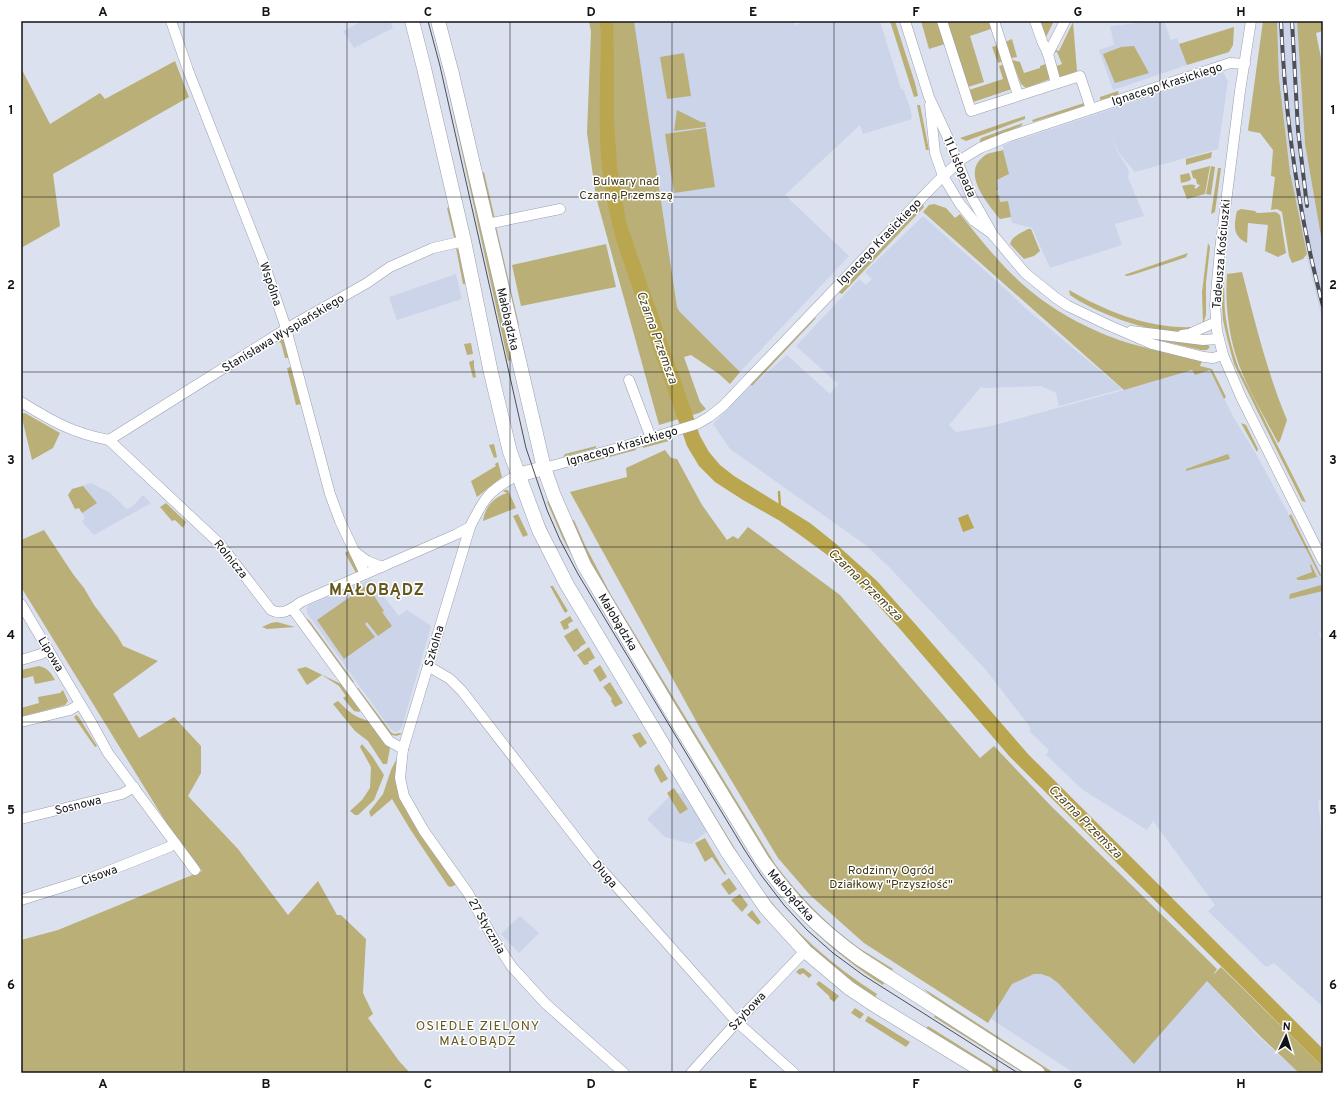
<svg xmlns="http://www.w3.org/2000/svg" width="1344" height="1094" viewBox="0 0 1344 1094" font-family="Overpass,sans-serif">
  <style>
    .built { fill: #ccd4e9 }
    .green { fill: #bbaf78 }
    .water { fill: #b9a64e }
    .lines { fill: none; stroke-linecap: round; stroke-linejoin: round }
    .stream { stroke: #b9a64e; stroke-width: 2.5 }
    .street-casing { stroke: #9a9fad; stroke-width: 11 }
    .secondary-casing { stroke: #9a9fad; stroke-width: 15 }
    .street { stroke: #fff; stroke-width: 10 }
    .secondary { stroke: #fff; stroke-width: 14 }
    .tram { stroke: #4d4f57; stroke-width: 1 }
    .rail-casing { stroke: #4d4f57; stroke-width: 4 }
    .rail { stroke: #fff; stroke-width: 2.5; stroke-dasharray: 8; stroke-linecap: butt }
    .grid { fill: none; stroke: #121318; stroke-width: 1; stroke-opacity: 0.55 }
    .labels { text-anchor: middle; stroke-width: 3; stroke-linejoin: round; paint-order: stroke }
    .street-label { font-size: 12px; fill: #121318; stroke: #fff }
    .park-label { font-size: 12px; fill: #423a14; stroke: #fff }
    .water-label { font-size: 13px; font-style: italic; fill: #504822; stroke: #fff }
    .neighbourhood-label { font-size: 13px; letter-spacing: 1px; fill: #64571b; stroke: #fff }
    .district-label { font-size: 16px; font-weight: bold; letter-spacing: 1px; fill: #64571b; stroke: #fff }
    .neatline { fill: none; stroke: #121318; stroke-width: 1.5 }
    .grid-label { font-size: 13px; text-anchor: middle; font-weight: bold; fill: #121318 }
  </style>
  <rect width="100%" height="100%" fill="#dbe1ef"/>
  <g class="built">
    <polygon points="363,21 390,21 393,28 354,48 343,31"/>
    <polygon points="634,21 794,21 795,25 808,21 880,21 901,89 903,89 910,107 912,119 863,134 860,125 785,195 849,256 740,372 679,311 677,307"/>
    <polygon points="1157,21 1164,21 1171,40 1177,38 1187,65 1113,90 1099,50 1114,45 1110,26"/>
    <polygon points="1277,21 1297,21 1305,144 1323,248 1323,322 1308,262 1290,172 1279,78"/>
    <polygon points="1223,72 1228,81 1218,149 1135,172 1119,153 1111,135 1118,153 1126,165 1129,172 1128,177 1144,216 1115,224 1122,245 1050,268 1032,228 1012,223 1008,201 1000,202 999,195 997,194 996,191 998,190 997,180 1007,176 1003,145"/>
    <polygon points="923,216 1011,294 1024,307 1122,389 1059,406 1056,393 1041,386 987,388 981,387 949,425 956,432 991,426 1124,390 1192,370 1195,375 1210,370 1234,418 1255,452 1323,578 1323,632 1319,633 1323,645 1323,799 1318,801 1323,847 1323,1007 1274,963 1266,967 1208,911 1215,905 1153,821 1147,830 1120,813 1083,790 1046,755 1049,750 1030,732 1030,727 986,670 890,568 867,546 730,449 713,424 741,395 787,355 830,394 838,384 796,346 859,279 866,285 872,279 865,272"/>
    <polygon points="456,274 462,299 397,320 389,297"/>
    <polygon points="91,483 109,492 127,509 133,506 143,495 151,503 94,535 82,522 85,518 79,508 75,509 68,495 72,489"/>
    <polygon points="371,579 398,615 400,615 407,610 431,626 402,727 397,732 393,731 390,728 307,613 307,608 309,605"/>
    <polygon points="687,792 710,829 691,844 665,837 647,819 672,794"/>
    <polygon points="520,916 539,933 519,953 501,934"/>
    <polygon points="1034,974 1041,974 1050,977 1058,983 1134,1063 1207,981 1258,1036 1299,1073 1074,1073 991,1019 1012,984"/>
  </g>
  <g class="green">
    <polygon points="431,21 432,21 533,443 531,443 512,360 508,361 444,71"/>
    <polygon points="589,21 634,21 677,307 679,311 740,372 730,384 719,374 691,355 684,357 700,402 706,409 699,413 659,425 596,197 587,133 591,32"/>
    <polygon points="890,21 895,21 915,83 918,96 914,97"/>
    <polygon points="921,21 937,21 945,44 929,49"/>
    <polygon points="945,21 992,21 994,28 970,36 984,82 968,87"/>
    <polygon points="1039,21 1054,21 1045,39"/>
    <polygon points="1263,21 1277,21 1279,78 1290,172 1307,254 1303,259 1292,263 1289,256 1282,212 1277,209 1271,210 1275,177 1271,176 1273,150 1260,133 1249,131 1248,130"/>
    <polygon points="1297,21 1323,21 1323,31 1316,33 1323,68 1323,248 1305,144"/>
    <polygon points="1073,22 1077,71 1058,79 1054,67 1062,64 1057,52 1052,53 1052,49 1059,51"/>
    <polygon points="1234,27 1233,45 1229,52 1187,65 1179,44"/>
    <polygon points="1012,39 1017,57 1011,58 1005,42"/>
    <polygon points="998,45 1003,61 998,63 992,47"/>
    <polygon points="1134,46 1149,73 1115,83 1103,54 1121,47"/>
    <polygon points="684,53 691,96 667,99 660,57"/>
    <polygon points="1012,60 1020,62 1024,73 1040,68 1040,66 1046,64 1050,79 1026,88 1021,84"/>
    <polygon points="175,61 189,97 53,174 60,226 21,248 21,68 50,124 100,93 105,99"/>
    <polygon points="1005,64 1015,88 973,102 969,90 1003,79 999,66"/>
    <polygon points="1118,91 1119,95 1100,100 1100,97"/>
    <polygon points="1084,103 1085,106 1033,122 1032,120"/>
    <polygon points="917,105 920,105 929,150 926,150"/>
    <polygon points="677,110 701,122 705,122 706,127 674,131"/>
    <polygon points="1025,116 1025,119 966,141 960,138"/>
    <polygon points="1023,123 1021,126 979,143 981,138"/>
    <polygon points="706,128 715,187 674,193 665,134"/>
    <path d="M1003,150L1009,174L997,180L998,190L996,191L997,195H999L1000,202L1008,201L1011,217L1000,219C989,205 961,174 983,157C988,152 997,152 1003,150Z"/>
    <polygon points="1212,152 1211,158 1186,165 1186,159"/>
    <path d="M1210,166L1205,194L1187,199L1182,186C1187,185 1192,183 1196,186L1194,187L1196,189L1200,185L1197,184L1196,179L1193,178L1191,171Z"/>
    <polygon points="1211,166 1215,167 1211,195 1206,194"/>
    <polygon points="1218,168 1221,168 1215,212 1211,214"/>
    <polygon points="484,172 495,219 492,220 480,174"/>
    <polygon points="1189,173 1191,179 1189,181 1181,183 1180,175"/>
    <polygon points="922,203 924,207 842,294 838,292"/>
    <path d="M934,204L946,208L955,218L960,214C981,240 1002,267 1027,288C1052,310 1088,329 1119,340C1146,349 1174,354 1202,361L1200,366L1212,369L1226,397L1224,399L1210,370L1195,375L1192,370L1124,390L923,212L929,205Z"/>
    <polygon points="449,207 450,208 456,238 454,237 447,208"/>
    <path d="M1241,209L1255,211L1257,213L1276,212L1280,215L1286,253L1278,257L1265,251L1268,225L1248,223L1247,243C1232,236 1234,225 1237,211Z"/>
    <polygon points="493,226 496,226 519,325 515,325"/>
    <path d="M1028,229H1031L1040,251L1034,256L1024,259L1010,244C1012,236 1021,233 1028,229Z"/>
    <polygon points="1208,243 1210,247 1206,283 1206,315 1203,324 1202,292"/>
    <polygon points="606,244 616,287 521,306 512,265"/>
    <polygon points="456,248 459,250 466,284 463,284"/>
    <polygon points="1188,253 1186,257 1181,259 1132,275 1127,276 1124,275"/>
    <path d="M1242,272C1255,322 1267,372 1287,420L1280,441L1278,443C1264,415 1245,386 1236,356C1228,330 1225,301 1227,274Z"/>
    <path d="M1223,276C1225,286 1224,300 1225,311C1227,330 1232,350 1239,369L1306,502L1302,501L1234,364L1227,338L1223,320L1222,307Z"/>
    <path d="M1069,290C1107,312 1150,329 1194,327C1190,328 1186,331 1183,332C1154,335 1093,312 1070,295Z"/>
    <polygon points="814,317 816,318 752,386 750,384"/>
    <polygon points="278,338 282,338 284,340 289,358 285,358 281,343 275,341"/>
    <polygon points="1162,340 1207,344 1210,347 1207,350 1201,350 1162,341"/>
    <polygon points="471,343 473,354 467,355 464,344"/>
    <polygon points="474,360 474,367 476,377 473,378 469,362"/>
    <polygon points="291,367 301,404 296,405 287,368"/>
    <polygon points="25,413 60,433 53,448 32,460 21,414"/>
    <polygon points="1241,423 1246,425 1258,449 1257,452"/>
    <polygon points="665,439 669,441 643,448 643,445"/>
    <polygon points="494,444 497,457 494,458 489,445"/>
    <polygon points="596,446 596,448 563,457 565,454"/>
    <polygon points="635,448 636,450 587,463 587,460"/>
    <polygon points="665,450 671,458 677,459 702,505 727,540 733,536 738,539 748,527 840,595 980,758 994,746 1052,807 1217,969 1213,975 1221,967 1323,1067 1323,1073 1299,1073 1260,1036 1207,981 1134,1064 1058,983 1050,977 1041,974 1034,974 1012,984 988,1023 864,943 810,895 778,858 701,730 570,492 627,477 626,468"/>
    <polygon points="1228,454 1230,459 1186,471 1186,469"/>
    <polygon points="498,462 502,477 477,497 471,481 496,466 495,464"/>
    <polygon points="83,486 97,503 82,513 79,508 75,509 68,495 72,489"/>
    <path d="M505,490H508L516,508L483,521C485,507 494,497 507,493L503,491Z"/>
    <path d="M550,500L757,862L885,981L883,985C826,948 787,909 749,853L585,580L563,539L547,502Z"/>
    <polygon points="166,503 186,522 183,528 175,520 172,521 160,507"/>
    <path d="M537,506L556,550L573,583L754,880C788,926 828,963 877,994L874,999C826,967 785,928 752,881L575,590L554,551L534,507Z"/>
    <polygon points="518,514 528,535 523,537 513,516"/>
    <polygon points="1291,514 1321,575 1320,576 1289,516"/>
    <path d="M574,520L585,545L611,595L775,864C799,896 826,924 859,948C870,955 882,962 893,969L891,972L826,926L776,873L589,563L571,522Z"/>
    <polygon points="44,530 73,574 84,588 94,605 118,637 123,646 158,661 113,694 139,738 174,717 201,746 201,773 188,796 238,849 288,915 318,881 337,915 341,915 366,939 363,993 373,1014 368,1018 399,1061 410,1073 21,1073 21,940 58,930 202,871 167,824 21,587 21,540"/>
    <polygon points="350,550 359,572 356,573 345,553"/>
    <polygon points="1311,564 1317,577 1305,580 1298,580 1296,578 1312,572 1310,565"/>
    <polygon points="367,585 384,611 382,612 392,626 378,636 367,622 365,624 375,637 344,659 317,620"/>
    <polygon points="1321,585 1323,591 1289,599 1290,594"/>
    <polygon points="550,586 553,586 568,611 565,613"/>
    <polygon points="570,616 573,621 568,624 569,628 564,630 560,622"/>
    <polygon points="307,619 309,620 354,682 352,682 306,620"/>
    <polygon points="277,622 295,627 267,629 262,627 271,623"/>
    <polygon points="577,628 586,643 580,647 580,648 574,652 564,636"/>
    <polygon points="589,647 595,658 588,662 589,664 584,665 577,655"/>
    <polygon points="600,665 607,677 600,682 593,670"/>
    <path d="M39,666C48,668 51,673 55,680L35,684L33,676L21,679V670Z"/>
    <polygon points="306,667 343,685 361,710 359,712 354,711 343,698 346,696 339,686 322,675 307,685 297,669"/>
    <polygon points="610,682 623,703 615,707 611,701 612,699 603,687"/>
    <path d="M358,688L391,732L394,734L400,733L402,734C396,737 393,736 388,733L356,689Z"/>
    <polygon points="63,690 68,701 65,705 21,717 21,708 39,703 38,697 60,693"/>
    <path d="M338,701C348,711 355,718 370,721L390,748L387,764H383L368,741L355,731L333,704Z"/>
    <polygon points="76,715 78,716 97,746 95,747 74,717"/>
    <polygon points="640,732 647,743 640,748 632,735"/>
    <polygon points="362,744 372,756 384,775 374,800 358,815 355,815 350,811 362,800 370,788 371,767 360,747"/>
    <path d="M397,758C395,776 396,788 404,805L455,882V885L451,887L448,886L410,829L392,799L371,817L369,812L383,794L391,770Z"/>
    <polygon points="659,764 668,779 661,783 654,770 655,767"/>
    <polygon points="674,788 688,809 680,814 667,793"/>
    <polygon points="705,838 726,874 725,875 712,857 705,862 695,843"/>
    <polygon points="729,878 737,889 729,895 721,884"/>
    <polygon points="740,894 748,905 742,912 731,900"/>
    <polygon points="752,910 761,922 758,925 747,915"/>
    <polygon points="803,968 812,975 809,978 803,973 800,975 796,972 799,969"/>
    <polygon points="819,981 839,996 834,1002 829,998 830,997 816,984"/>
    <polygon points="923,988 1054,1073 1047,1073 938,1002"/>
    <polygon points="879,1002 926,1029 928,1026 1003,1073 996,1073"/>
    <polygon points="855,1008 864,1014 860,1019 851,1013"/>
    <polygon points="936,1014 1029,1073 1023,1073 934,1017"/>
    <polygon points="868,1016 910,1042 906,1047 865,1021"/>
  </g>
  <g class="water">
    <path d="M599,21H613L614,60V121L617,165L626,222L700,436L709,452L720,465L734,476L810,523L835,543L877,581L917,626L1028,754L1323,1049V1067L1010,757L900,629L864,590L826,554L800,535L780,521L743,500L715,482L699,466L687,446L616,240C609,212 603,184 601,155C598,114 601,73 601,32Z"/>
    <polygon points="968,514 974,528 963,532 958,518"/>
  </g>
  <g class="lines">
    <polyline class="stream" points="779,492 780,508"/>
    <g class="street-casing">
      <g id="street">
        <polyline points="171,21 188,70 264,263 285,325 330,494 340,521 365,574"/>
        <polyline points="905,21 929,97 948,138 972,198 993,235 1025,273 1056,298 1068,306 1108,325 1152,344 1204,357 1213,358 1223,355"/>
        <polyline points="942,21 971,111 1080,76 1091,109"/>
        <polyline points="994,21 1018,95"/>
        <polyline points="1035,21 1042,41 1048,54"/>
        <polyline points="1251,21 1240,91 1220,250 1215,305 1217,331 1223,355 1241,397 1323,561"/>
        <polyline points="1056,83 1048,54 1065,21"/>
        <polyline points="930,105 935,153 943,176 960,204 974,221 991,233"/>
        <polyline points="487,224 560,209"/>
        <polyline points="1131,331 1203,340 1218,339"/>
        <polyline points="1182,335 1189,334 1216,322"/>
        <polyline points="629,380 651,438"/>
        <path d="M21,402C52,421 72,433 109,440L220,544L271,610C283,616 291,609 301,602L457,534L470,527"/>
        <polyline points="109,440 291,326 367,283 390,267 433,248 464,241"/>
        <polyline points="544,468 622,447 697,424 709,417 723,406 937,182 962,159 980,148 1007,137 1230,63 1245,64"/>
        <path d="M518,475C489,490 484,498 470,527L403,749L400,778L404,796L424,831L468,893L493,938L512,967L546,1004L624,1073"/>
        <polyline points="355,552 367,561 382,567"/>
        <polyline points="21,604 91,722 108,753 195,870"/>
        <polyline points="292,608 389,741 403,749"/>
        <polyline points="21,660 41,654 48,650"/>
        <polyline points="428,666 450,679 462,691 593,860 737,1022 794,1073"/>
        <polyline points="21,722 70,710 80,704"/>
        <polyline points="21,819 122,794 134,787"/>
        <polyline points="21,900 91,878 169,847 175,843"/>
        <polyline points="691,1073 737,1022 805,951"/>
      </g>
    </g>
    <g class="secondary-casing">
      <g id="secondary">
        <polyline points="412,21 424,68 464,241 491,373 510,452 539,530 567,585 727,851 766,908 805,951 849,988 873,1004 986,1073"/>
        <path d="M438,21L452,74L544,468L554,496L584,565L668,706L762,860C791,901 818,928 859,958L1038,1073"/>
        <polyline points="518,475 544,468"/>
      </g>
    </g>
    <use href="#street" class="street"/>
    <use href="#secondary" class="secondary"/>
    <polyline class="tram" points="428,21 440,66 526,448 547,510 560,540 578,574 744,849 761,875 784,905 807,930 833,953 863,975 1018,1073"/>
    <g class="rail-casing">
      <g id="rail">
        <path d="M1281,21C1285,116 1298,213 1323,306"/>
        <polyline points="1292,21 1298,130 1307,206"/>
      </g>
    </g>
    <use href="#rail" class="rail"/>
  </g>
  <path class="grid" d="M184,21V1073M347,21V1073M510,21V1073M672,21V1073M834,21V1073M997,21V1073M1160,21V1073M21,197H1323M21,372H1323M21,547H1323M21,722H1323M21,897H1323"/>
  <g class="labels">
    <g class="street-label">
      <text transform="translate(1167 84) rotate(-18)" y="4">Ignacego Krasickiego</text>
      <text transform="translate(960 167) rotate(67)" y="4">11 Listopada</text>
      <text transform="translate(879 242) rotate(-46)" y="4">Ignacego Krasickiego</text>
      <text transform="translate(1221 254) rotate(-85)" y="4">Tadeusza Kościuszki</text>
      <text transform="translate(271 284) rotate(71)" y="4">Wspólna</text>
      <text transform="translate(508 319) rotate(77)" y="4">Małobądzka</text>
      <text transform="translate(283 333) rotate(-31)" y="4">Stanisława Wyspiańskiego</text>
      <text transform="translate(622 446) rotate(-16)" y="4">Ignacego Krasickiego</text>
      <text transform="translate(231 559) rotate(51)" y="4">Rolnicza</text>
      <text transform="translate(618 622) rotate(59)" y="4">Małobądzka</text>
      <text transform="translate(434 646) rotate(-74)" y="4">Szkolna</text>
      <text transform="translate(51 654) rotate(59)" y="4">Lipowa</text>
      <text transform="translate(78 805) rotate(-14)" y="4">Sosnowa</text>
      <text transform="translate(605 874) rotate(49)" y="4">Długa</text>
      <text transform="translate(99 875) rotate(-20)" y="4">Cisowa</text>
      <text transform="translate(791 895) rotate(49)" y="4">Małobądzka</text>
      <text transform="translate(487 926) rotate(60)" y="4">27 Stycznia</text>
      <text transform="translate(747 1011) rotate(-47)" y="4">Szybowa</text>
    </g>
    <g class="park-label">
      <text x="626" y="185">Bulwary nad<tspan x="626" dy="14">Czarną Przemszą</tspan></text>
      <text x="891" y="874">Rodzinny Ogród<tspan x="891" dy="14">Działkowy "Przyszłość"</tspan></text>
    </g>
    <g class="water-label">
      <text transform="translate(658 337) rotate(70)" y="5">Czarna Przemsza</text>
      <text transform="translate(866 584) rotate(44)" y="5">Czarna Przemsza</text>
      <text transform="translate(1086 821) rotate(45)" y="5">Czarna Przemsza</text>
    </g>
    <g class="neighbourhood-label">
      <text x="478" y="1030">OSIEDLE ZIELONY<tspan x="478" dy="15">MAŁOBĄDZ</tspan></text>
    </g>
    <g class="district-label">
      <text x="377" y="595">MAŁOBĄDZ</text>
    </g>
  </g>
  <rect width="1344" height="1094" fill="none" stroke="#ffffff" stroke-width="44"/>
  <g transform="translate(1286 1036) rotate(4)" stroke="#ffffff" stroke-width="3" paint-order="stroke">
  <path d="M0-3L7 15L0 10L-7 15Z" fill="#121318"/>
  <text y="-6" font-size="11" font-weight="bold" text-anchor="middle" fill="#121318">N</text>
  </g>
  <rect x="22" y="22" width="1300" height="1050" class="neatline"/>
  <g class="grid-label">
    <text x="103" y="16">A</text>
    <text x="266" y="16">B</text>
    <text x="428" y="16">C</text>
    <text x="591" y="16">D</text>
    <text x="753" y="16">E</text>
    <text x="916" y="16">F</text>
    <text x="1078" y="16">G</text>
    <text x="1241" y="16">H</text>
    <text x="11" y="114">1</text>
    <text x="1333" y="114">1</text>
    <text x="11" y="289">2</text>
    <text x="1333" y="289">2</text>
    <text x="11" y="464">3</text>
    <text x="1333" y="464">3</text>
    <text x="11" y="639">4</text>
    <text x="1333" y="639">4</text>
    <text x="11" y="814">5</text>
    <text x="1333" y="814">5</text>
    <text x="11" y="989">6</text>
    <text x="1333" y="989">6</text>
    <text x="103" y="1088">A</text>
    <text x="266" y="1088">B</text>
    <text x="428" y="1088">C</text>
    <text x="591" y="1088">D</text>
    <text x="753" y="1088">E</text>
    <text x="916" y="1088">F</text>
    <text x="1078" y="1088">G</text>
    <text x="1241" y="1088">H</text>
  </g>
</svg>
